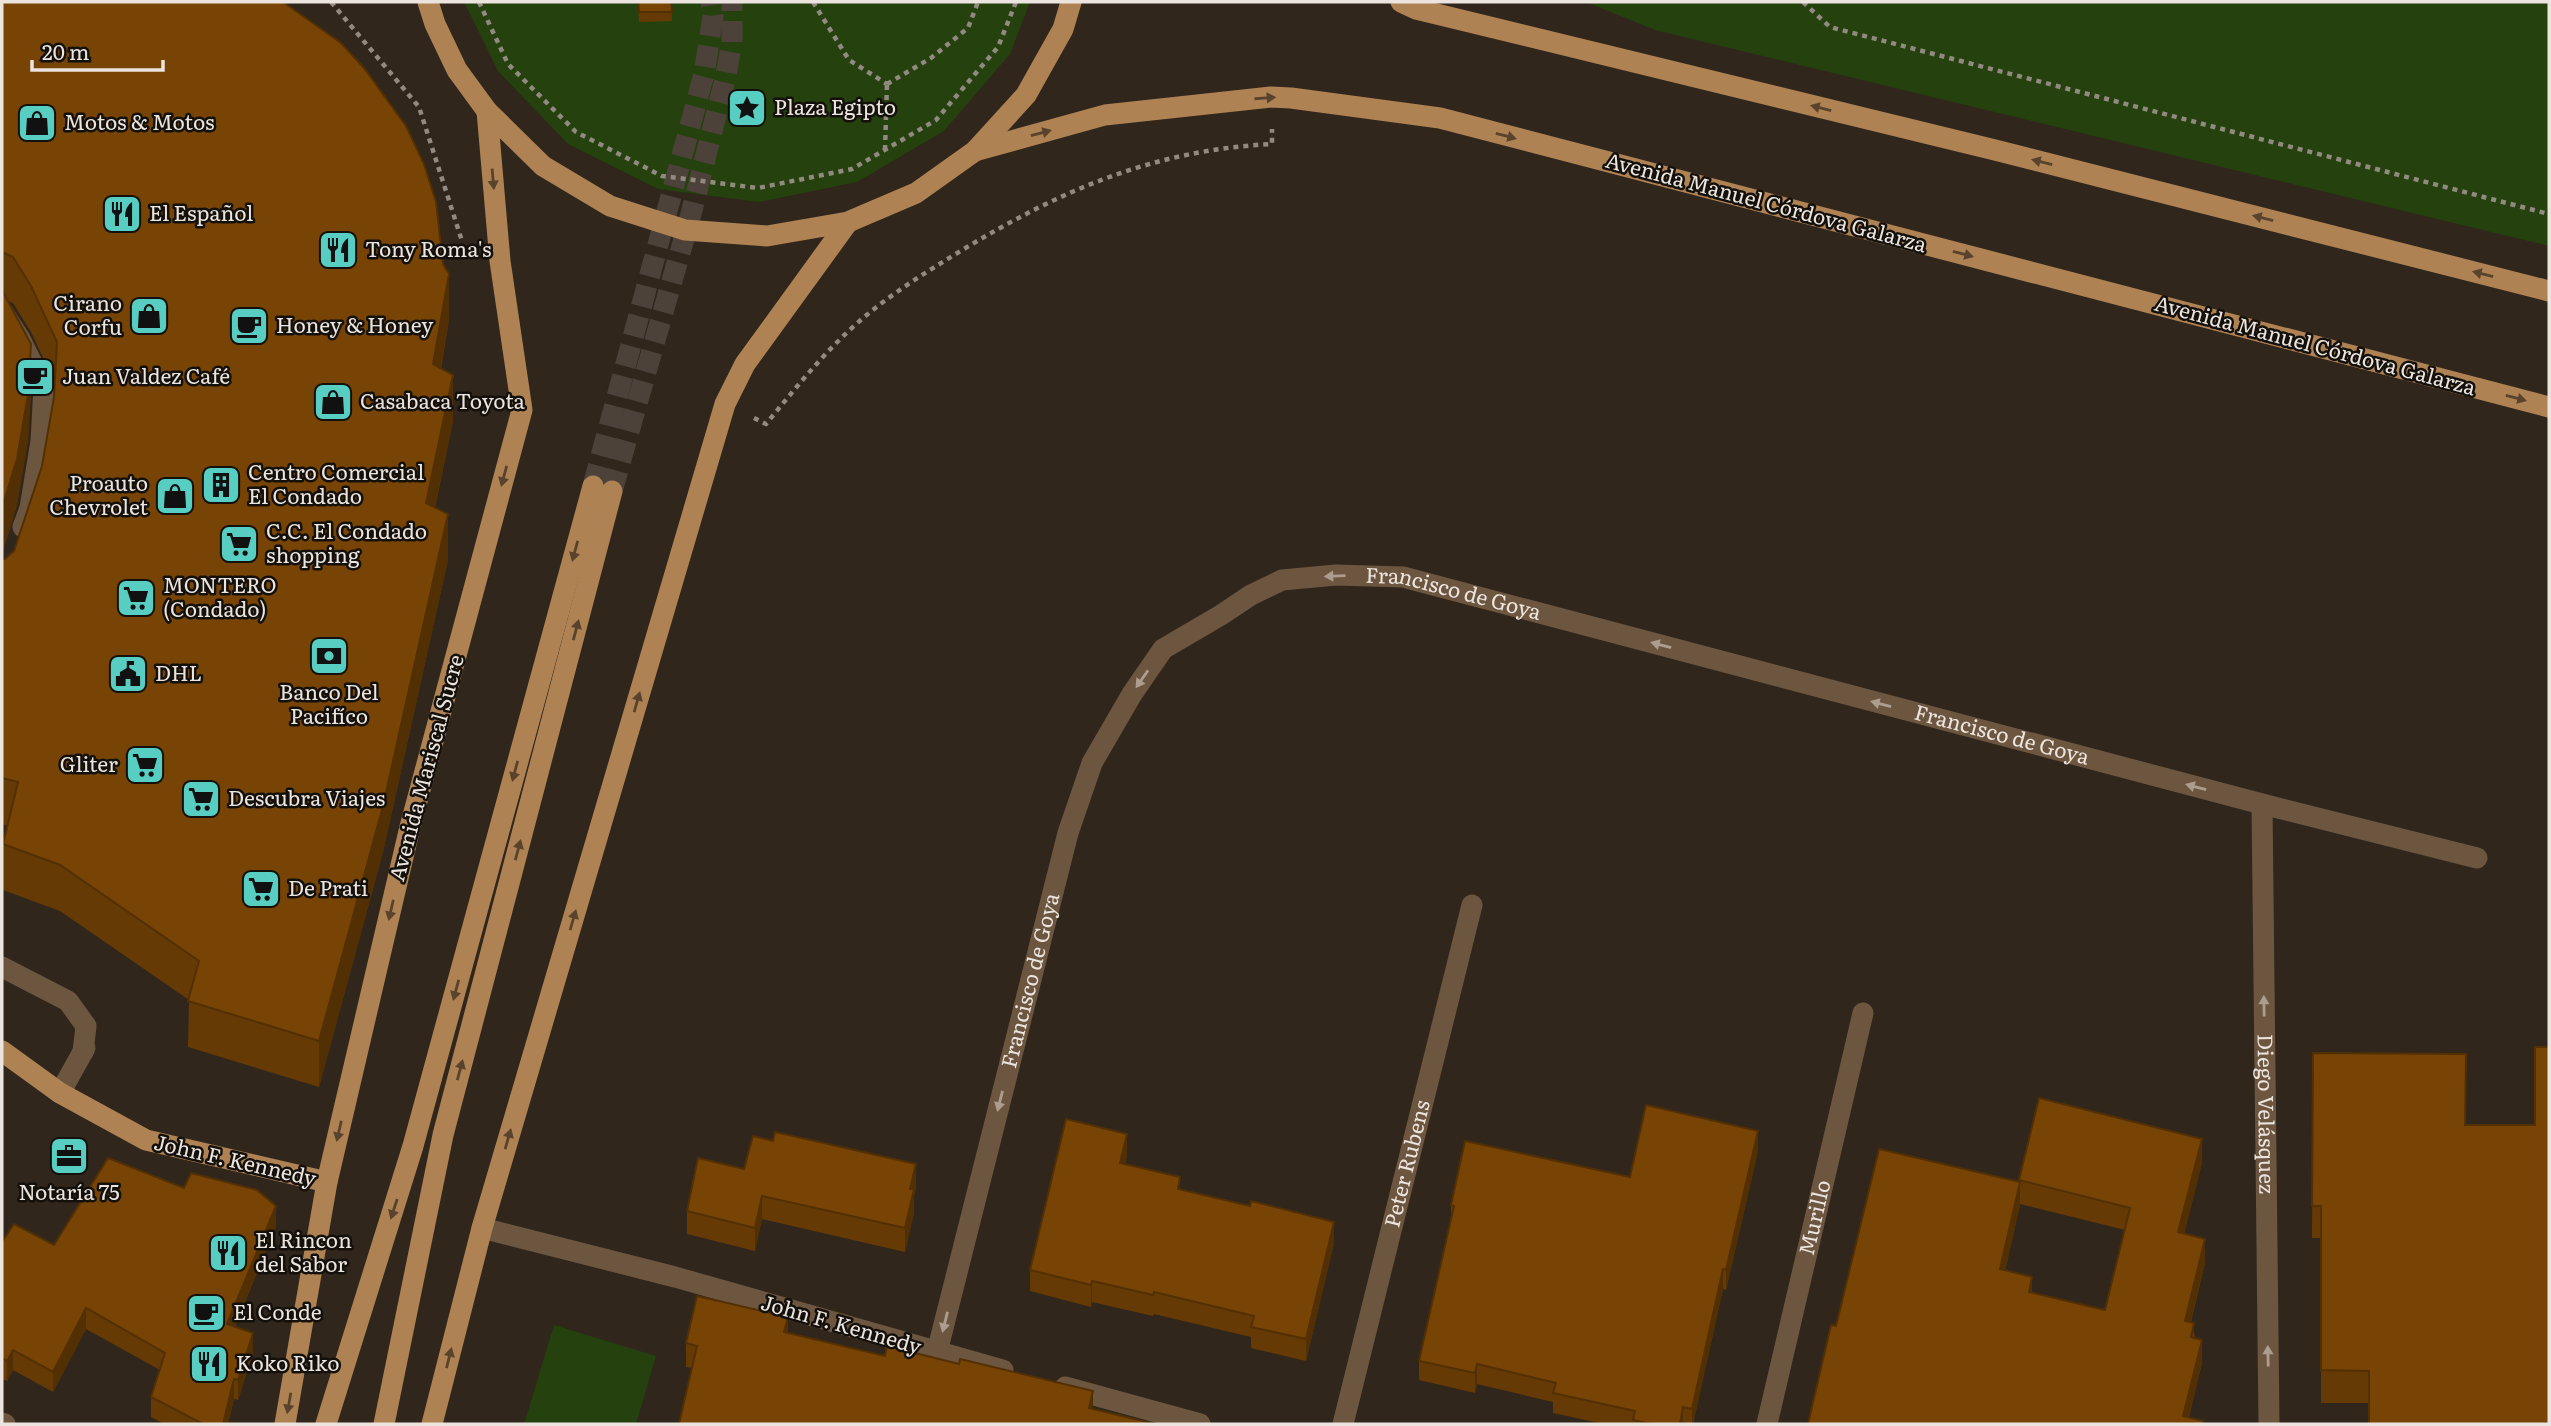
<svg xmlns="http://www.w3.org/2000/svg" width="2551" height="1426" viewBox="0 0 2551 1426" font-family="Literata,serif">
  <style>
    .green { fill: #24410e }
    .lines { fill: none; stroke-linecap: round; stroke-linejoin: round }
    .major-tunnel { stroke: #4c4239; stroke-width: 21; stroke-dasharray: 21 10; stroke-linecap: butt }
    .path { stroke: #928981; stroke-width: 4.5; stroke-dasharray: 5 5; stroke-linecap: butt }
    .minor { stroke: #6c5640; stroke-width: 21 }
    .major { stroke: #af8254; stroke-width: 21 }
    .wall { fill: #663a04; fill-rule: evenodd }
    .shaded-wall { fill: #533004 }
    .building { fill: #774405; stroke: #533004; stroke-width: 2 }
    .oneway { fill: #5a432c }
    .oneway2 { fill: #ac9d8f }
    .labels { text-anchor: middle; stroke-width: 5; stroke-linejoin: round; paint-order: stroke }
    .poi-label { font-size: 21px; fill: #ece4de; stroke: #14100c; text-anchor: start }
    .street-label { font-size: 21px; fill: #ece4de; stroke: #14100c }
  </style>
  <rect width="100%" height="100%" fill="#30261c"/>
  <g class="green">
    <polygon points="464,2 1030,2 1010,54 944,131 857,182 759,202 658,189 568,144 498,71"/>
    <polygon points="1586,2 2549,2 2549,246 1655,30"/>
    <polygon points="554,1325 656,1356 636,1424 524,1424"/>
  </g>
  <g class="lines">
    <g class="major-tunnel">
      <polyline points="593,486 704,74 713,16 711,2"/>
      <polyline points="612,491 691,214 725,80 732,42 732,2"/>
    </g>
    <g class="path">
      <polyline points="331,2 419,107 462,241"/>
      <polyline points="479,2 508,64 576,132 662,176 758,188 852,169 936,120 998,47 1016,2"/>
      <polyline points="813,2 849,60 887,84"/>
      <polyline points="1803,2 1830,27 2549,214"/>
      <polyline points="887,84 931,58 968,28 978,2"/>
      <polyline points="885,150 887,84"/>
      <path d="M754,418L766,424C794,390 821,356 854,326C886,297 923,274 959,252C1059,191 1153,150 1272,144V129"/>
    </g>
    <g class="minor">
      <polyline points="2,311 20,339 44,387 41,441 30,508 23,527"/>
      <path id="s1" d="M2262,804L2269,1424"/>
      <polyline points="2,967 68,1001 86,1026 83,1052"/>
      <polyline points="60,1093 85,1048"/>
      <polyline points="482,1228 675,1277 1003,1370"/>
      <path id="s2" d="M937,1352L1068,833L1092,763L1132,694L1163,649L1221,615L1251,595L1282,580L1336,575L1403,577L2262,804L2477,858"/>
      <polyline points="1065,1387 1200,1424"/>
      <polyline points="2,1423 5,1424"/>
      <path id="s3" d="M1343,1424L1472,905"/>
      <path id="s4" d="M1767,1424L1863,1013"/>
    </g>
    <g class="major">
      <polyline points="428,2 435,24 457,70 487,111 543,166 610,206 685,230 767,236 848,222 916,193 975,151 1026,95 1063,29 1071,2"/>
      <polyline points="1401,2 1416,9 1995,150 2549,291"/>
      <polyline points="975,151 1105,115 1271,97 1291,98 1440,118 2549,407"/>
      <polyline points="2,1051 60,1093 146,1140 327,1182"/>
      <polyline points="285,1424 327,1182 410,827 522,410 500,261 487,111"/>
      <polyline points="326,1424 413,1146 593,486"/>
      <polyline points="384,1424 443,1135 612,491"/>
      <polyline points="432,1424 482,1228 725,404 745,364 848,222"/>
    </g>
  </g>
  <g class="wall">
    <polygon points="2,2 286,4 449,320 441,369 453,421 435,508 448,560 383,852 319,1087 188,1047 189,1000 60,911 3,890 3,844 8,826 2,824 2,559 5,559 14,551 42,466 54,397 55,383 31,332 13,303 8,301 31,390 28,440 17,505 2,554"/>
    <polygon points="638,2 671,2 672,21 639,22"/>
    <polygon points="2313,1053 2466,1125 2549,1424 2369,1403 2321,1403 2321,1238 2312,1238"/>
    <polygon points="1758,1151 1726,1290 1723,1289 1693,1424 1604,1424 1553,1413 1553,1402 1477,1384 1475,1393 1419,1380 1419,1361 1451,1221 1451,1205 1630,1177"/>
    <polygon points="1127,1155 1125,1164 1180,1189 1334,1243 1306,1361 1251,1348 1251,1337 1154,1314 1153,1316 1092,1302 1091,1307 1030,1291 1030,1270"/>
    <path d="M2202,1163L2184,1234L2205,1263L2191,1322L2202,1363L2189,1417L1836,1326L2019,1182V1180ZM2020,1204L2125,1230L2105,1310L2032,1293L2005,1271Z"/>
    <polygon points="744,1169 916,1187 914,1196 914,1212 905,1252 762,1219 755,1251 687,1234 687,1211"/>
    <polygon points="276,1226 235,1327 253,1353 238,1400 234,1399 228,1424 164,1424 151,1417 151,1397 160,1370 86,1329 53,1392 13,1370 7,1381 2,1379 2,1242 54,1245"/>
    <polygon points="788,1333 885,1356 959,1364 1093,1391 692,1368 686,1367 686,1343"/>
  </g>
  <g class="shaded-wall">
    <polygon points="449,274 449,320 433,410 433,364"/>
    <polygon points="31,344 31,390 28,440 17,505 2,554 2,508"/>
    <polygon points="453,375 453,421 426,549 426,503"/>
    <polygon points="448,514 448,560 383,852 319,1087 319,1041"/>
    <polygon points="1758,1131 1758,1151 1726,1290 1726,1270"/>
    <polygon points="1127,1134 1127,1155 1120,1185 1120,1163"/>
    <polygon points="2202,1139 2202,1163 2178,1256 2178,1232"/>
    <polygon points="916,1164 916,1187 914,1196 914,1212 905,1252 905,1228 910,1189"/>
    <polygon points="2020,1182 2020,1206 2000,1293 2000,1269"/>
    <polygon points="762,1196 762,1219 755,1251 755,1228"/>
    <polygon points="276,1206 276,1226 227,1345 227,1324"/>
    <polygon points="1334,1222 1334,1243 1306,1361 1306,1339"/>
    <polygon points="2205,1239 2205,1263 2185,1344 2185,1321"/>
    <polygon points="1723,1269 1723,1289 1693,1424 1692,1424 1692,1409"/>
    <polygon points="2032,1277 2032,1301 2029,1292"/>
    <polygon points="1092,1281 1092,1302 1091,1307 1091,1285"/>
    <polygon points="86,1308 86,1329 53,1392 53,1372"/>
    <polygon points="788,1317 788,1341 784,1332"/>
    <polygon points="253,1333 253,1353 238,1400 238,1380"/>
    <polygon points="2202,1340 2202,1363 2187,1424 2183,1416"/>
    <polygon points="13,1350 13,1370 7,1381 7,1361"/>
    <polygon points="1477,1364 1477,1384 1475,1393 1475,1373"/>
    <polygon points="234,1379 234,1399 228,1424 223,1424"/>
    <polygon points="1093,1391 1093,1414 1089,1408"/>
    <polygon points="1683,1407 1683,1424 1680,1424"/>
  </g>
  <g class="building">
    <polygon points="2,2 285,2 286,4 341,43 364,68 406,126 424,164 436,202 443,264 449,274 433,364 453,375 426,503 448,514 383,806 319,1041 188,1001 199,961 60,865 3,844 18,782 2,778 2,559 5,559 14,551 42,466 54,397 57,342 31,286 13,257 2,252"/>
    <polygon points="638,2 671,2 672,12 639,12"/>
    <polygon points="2,290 31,344 28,394 17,459 2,508"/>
    <polygon points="2535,1047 2549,1047 2549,1424 2369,1424 2369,1371 2321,1370 2321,1206 2312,1206 2313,1053 2466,1054 2465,1125 2535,1125"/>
    <polygon points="2039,1098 2202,1139 2178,1232 2205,1239 2185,1321 2194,1323 2191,1337 2202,1340 2183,1416 2203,1421 2203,1424 1808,1424 1831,1325 1836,1326 1879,1149 2020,1182 2000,1269 2032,1277 2029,1292 2105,1310 2130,1208 2019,1180"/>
    <polygon points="1646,1105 1758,1131 1726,1270 1723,1269 1692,1409 1683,1407 1680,1424 1652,1424 1633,1420 1635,1411 1553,1393 1556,1383 1477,1364 1475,1373 1419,1361 1454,1206 1451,1205 1465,1141 1630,1177"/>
    <polygon points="1066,1119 1127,1134 1120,1163 1180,1177 1178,1189 1250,1206 1251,1201 1334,1222 1306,1339 1251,1327 1254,1316 1154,1292 1153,1295 1092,1281 1091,1285 1030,1270"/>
    <polygon points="775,1132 916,1164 910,1189 914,1189 905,1228 762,1196 755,1228 687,1211 698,1158 744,1169 753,1136 773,1141"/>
    <polygon points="108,1158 184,1188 191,1173 257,1190 276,1206 227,1324 253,1333 238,1380 234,1379 223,1424 203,1424 151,1397 165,1353 86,1308 53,1372 13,1350 7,1361 2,1358 2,1242 14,1224 54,1245"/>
    <polygon points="697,1296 788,1317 784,1332 885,1356 887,1346 959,1364 960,1359 1093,1391 1089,1408 1151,1423 1151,1424 679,1424 697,1346 686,1343"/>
  </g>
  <defs><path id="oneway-solid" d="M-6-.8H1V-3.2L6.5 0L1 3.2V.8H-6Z" transform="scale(1.75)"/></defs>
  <g class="oneway">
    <use href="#oneway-solid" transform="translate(1265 98) rotate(-4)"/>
    <use href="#oneway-solid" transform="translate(1821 108) rotate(-166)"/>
    <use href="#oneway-solid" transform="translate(1041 133) rotate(-15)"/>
    <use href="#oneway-solid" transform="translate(1506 136) rotate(15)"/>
    <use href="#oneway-solid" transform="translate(2042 162) rotate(-166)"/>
    <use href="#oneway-solid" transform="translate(493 179) rotate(85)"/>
    <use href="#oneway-solid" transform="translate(2263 218) rotate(-166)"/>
    <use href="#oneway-solid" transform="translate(1963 254) rotate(15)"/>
    <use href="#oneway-solid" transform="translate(2483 274) rotate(-166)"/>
    <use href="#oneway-solid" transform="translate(2516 398) rotate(15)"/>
    <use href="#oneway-solid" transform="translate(504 476) rotate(105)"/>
    <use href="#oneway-solid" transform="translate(575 551) rotate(105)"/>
    <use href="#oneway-solid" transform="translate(576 630) rotate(-75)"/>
    <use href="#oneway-solid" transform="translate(637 702) rotate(-74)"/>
    <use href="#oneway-solid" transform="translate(515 771) rotate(105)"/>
    <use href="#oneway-solid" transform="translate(518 850) rotate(-75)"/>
    <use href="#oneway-solid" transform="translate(391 910) rotate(103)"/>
    <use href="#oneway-solid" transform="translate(573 920) rotate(-74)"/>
    <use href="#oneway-solid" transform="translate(456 990) rotate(105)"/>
    <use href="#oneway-solid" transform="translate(460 1070) rotate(-75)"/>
    <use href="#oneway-solid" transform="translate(339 1131) rotate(103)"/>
    <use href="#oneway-solid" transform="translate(508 1139) rotate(-74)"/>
    <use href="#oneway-solid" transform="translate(394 1209) rotate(108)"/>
    <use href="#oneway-solid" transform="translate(449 1358) rotate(-76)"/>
    <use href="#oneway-solid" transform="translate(289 1403) rotate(100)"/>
  </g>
  <g class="oneway2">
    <use href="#oneway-solid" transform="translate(1335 576) rotate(178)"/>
    <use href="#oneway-solid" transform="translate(1661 645) rotate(-165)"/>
    <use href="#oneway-solid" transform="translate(1142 679) rotate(125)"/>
    <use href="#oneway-solid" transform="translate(1881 704) rotate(-165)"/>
    <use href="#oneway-solid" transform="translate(2196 787) rotate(-165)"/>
    <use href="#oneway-solid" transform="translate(2264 1006) rotate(-91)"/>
    <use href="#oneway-solid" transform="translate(1000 1101) rotate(104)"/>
    <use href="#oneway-solid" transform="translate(945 1322) rotate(104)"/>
    <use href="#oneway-solid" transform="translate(2268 1356) rotate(-91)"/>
  </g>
  <defs>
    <g id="sight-square" transform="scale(2.0125)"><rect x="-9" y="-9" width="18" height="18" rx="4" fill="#57cec1" stroke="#14100c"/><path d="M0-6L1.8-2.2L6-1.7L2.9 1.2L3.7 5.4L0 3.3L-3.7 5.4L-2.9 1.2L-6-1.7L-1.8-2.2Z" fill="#111"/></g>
    <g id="shop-square" transform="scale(2.0125)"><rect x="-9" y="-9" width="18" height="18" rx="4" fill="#57cec1" stroke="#14100c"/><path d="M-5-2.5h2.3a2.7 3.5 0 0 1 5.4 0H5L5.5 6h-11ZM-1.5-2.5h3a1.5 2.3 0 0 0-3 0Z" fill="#111"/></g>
    <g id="restaurant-square" transform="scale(2.0125)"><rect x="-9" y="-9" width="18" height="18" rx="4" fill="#57cec1" stroke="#14100c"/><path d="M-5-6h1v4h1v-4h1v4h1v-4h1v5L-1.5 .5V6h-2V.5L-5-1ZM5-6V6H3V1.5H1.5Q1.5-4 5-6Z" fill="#111"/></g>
    <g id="cafe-square" transform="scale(2.0125)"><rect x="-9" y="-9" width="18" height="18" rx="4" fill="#57cec1" stroke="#14100c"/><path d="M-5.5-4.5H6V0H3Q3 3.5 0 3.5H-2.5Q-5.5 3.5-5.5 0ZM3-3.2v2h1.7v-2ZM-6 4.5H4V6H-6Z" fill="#111"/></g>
    <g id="building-square" transform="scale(2.0125)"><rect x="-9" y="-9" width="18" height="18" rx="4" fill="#57cec1" stroke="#14100c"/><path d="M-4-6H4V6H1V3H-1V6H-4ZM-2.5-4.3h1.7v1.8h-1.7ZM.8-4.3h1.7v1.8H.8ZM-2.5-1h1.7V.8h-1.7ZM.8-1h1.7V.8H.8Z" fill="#111"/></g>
    <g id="supermarket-square" transform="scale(2.0125)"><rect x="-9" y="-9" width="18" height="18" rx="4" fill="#57cec1" stroke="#14100c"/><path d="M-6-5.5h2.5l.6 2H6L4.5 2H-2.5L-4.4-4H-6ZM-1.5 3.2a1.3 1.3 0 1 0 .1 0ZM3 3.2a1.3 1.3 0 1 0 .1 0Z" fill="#111"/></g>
    <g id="bank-square" transform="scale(2.0125)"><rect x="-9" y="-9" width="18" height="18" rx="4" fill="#57cec1" stroke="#14100c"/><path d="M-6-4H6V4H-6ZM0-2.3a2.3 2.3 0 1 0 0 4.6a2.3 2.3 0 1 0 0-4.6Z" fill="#111"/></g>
    <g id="civic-square" transform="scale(2.0125)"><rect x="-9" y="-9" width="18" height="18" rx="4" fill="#57cec1" stroke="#14100c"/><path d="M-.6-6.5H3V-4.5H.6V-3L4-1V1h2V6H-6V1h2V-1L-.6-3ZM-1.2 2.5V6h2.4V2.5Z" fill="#111"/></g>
    <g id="office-square" transform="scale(2.0125)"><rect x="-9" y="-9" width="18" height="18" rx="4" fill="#57cec1" stroke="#14100c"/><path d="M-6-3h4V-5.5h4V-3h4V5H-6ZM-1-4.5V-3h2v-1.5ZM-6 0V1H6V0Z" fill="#111"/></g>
  </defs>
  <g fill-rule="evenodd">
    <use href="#sight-square" x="747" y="108"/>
    <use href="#shop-square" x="37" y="123"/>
    <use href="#restaurant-square" x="122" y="214"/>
    <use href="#restaurant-square" x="338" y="250"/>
    <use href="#shop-square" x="149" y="316"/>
    <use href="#cafe-square" x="249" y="326"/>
    <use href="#cafe-square" x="35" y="377"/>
    <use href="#shop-square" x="333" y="402"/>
    <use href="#building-square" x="221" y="485"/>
    <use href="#shop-square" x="175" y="496"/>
    <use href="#supermarket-square" x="239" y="544"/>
    <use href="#supermarket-square" x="136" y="598"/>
    <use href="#bank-square" x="329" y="656"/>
    <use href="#civic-square" x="128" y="674"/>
    <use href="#supermarket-square" x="145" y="765"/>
    <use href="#supermarket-square" x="201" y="799"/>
    <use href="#supermarket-square" x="261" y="889"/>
    <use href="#office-square" x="69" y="1156"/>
    <use href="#restaurant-square" x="228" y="1253"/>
    <use href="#cafe-square" x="206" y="1313"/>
    <use href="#restaurant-square" x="209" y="1364"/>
  </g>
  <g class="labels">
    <g class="poi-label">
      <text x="774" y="115">Plaza Egipto</text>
      <text x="64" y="130">Motos &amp; Motos</text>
      <text x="149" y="221">El Español</text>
      <text x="365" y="257">Tony Roma's</text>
      <text x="122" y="311" text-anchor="end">Cirano<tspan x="122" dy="24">Corfu</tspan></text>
      <text x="276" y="333">Honey &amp; Honey</text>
      <text x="62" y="384">Juan Valdez Café</text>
      <text x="360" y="409">Casabaca Toyota</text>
      <text x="248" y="480">Centro Comercial<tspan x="248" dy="24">El Condado</tspan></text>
      <text x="148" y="491" text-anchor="end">Proauto<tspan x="148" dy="24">Chevrolet</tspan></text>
      <text x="266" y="539">C.C. El Condado<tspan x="266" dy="24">shopping</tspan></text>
      <text x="163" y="593">MONTERO<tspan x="163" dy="24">(Condado)</tspan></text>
      <text x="155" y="681">DHL</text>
      <text x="329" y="700" text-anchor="middle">Banco Del<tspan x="329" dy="24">Pacifíco</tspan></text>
      <text x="118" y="772" text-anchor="end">Gliter</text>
      <text x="228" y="806">Descubra Viajes</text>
      <text x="288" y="896">De Prati</text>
      <text x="69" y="1200" text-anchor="middle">Notaría 75</text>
      <text x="255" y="1248">El Rincon<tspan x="255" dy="24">del Sabor</tspan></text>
      <text x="233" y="1320">El Conde</text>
      <text x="236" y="1371">Koko Riko</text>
    </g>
    <g class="street-label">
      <text transform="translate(1766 203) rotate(15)" y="7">Avenida Manuel Córdova Galarza</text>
      <text transform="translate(2315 346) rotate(15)" y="7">Avenida Manuel Córdova Galarza</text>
      <text dy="7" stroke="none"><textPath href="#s2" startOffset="1055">Francisco de Goya</textPath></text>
      <text dy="7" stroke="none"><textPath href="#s2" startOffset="1622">Francisco de Goya</textPath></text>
      <text transform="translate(427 768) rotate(-75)" y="7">Avenida Mariscal Sucre</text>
      <text dy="7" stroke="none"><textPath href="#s2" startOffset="383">Francisco de Goya</textPath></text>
      <text dy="7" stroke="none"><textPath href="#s1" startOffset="310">Diego Velásquez</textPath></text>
      <text transform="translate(235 1161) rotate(13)" y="7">John F. Kennedy</text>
      <text dy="7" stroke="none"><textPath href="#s3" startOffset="268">Peter Rubens</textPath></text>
      <text dy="7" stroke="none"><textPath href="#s4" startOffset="212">Murillo</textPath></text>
      <text transform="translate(841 1325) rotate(16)" y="7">John F. Kennedy</text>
    </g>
  </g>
  <rect width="2551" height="1426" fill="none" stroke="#ece4de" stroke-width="7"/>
  <path d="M32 60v10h131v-10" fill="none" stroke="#ece4de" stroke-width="3.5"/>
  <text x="42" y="60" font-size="21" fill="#ece4de" stroke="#14100c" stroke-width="5" paint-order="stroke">20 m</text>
</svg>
